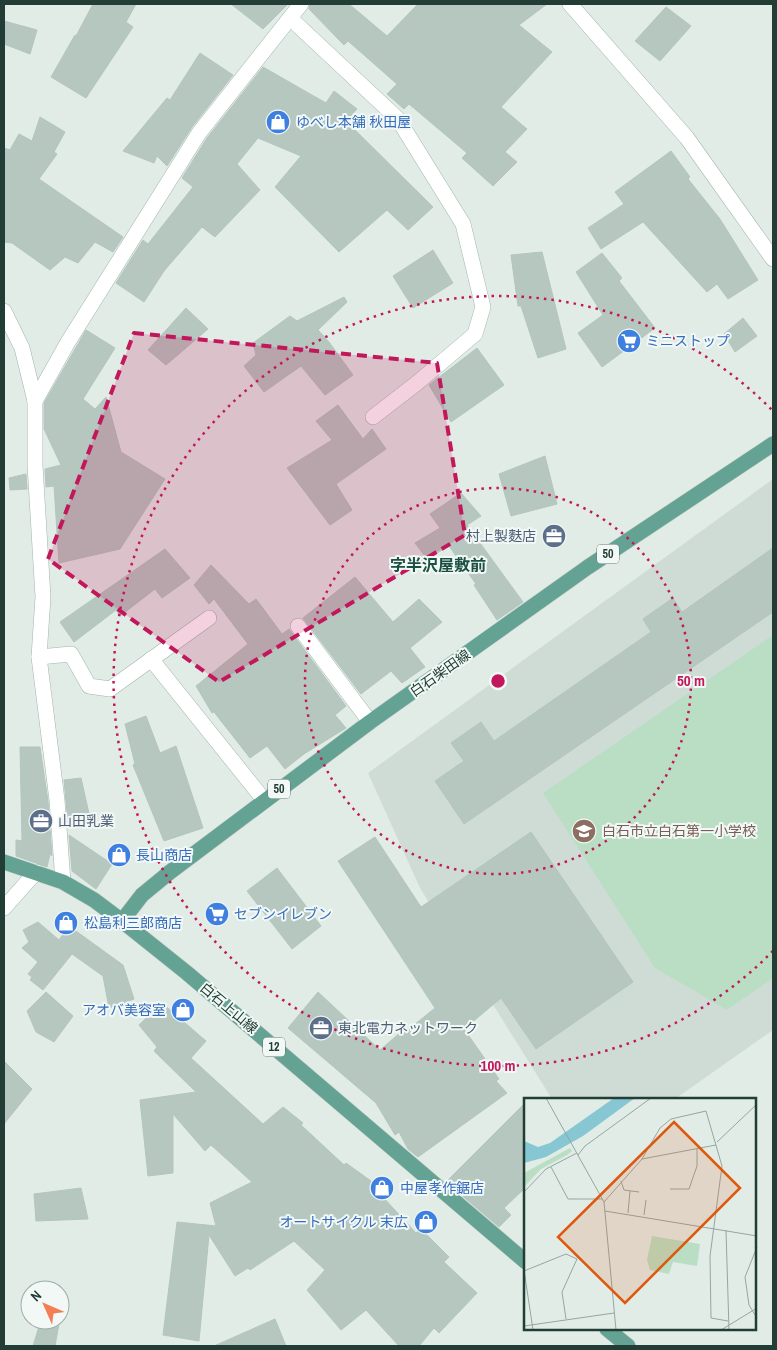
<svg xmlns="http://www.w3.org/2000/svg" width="777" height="1350" viewBox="0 0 777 1350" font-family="'Archivo Narrow','Noto Sans JP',sans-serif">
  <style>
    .built { fill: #cfdcd6 }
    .green { fill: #b9dec3 }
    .building { fill: #b6c7c0; stroke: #b3c6be }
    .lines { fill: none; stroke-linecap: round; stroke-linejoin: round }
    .service-casing { stroke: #a4b4ae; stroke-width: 16 }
    .minor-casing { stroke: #a4b4ae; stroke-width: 16 }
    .primary-casing { stroke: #c1c9c6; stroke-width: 16 }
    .service { stroke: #fff; stroke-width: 15 }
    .minor { stroke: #fff; stroke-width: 15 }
    .primary { stroke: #64a393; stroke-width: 15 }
    .marked { fill: #c2185b; fill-opacity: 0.2; stroke: #c2185b; stroke-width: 4; stroke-dasharray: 10 6; stroke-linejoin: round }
    .ring { fill: none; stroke: #c2185b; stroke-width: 2.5; stroke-dasharray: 2.5 5 }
    .labels { text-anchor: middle; stroke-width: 4; stroke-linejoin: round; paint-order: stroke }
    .shield { fill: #f1f8f5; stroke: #5f756f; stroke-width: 1 }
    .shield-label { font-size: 12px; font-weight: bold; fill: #213d35 }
    .shop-label { font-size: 14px; fill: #366cbe; stroke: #f1f8f5; text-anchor: start }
    .service-label { font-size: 14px; fill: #4e5e75; stroke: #f1f8f5; text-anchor: start }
    .street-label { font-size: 14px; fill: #213d35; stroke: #f1f8f5 }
    .education-label { font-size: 14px; fill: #785e54; stroke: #f1f8f5; text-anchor: start }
    .quarter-label { font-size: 16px; font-weight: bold; fill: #1c5043; stroke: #f1f8f5 }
    .inset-road { fill: none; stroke: #94a6a0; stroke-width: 1 }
    .view { fill: #de580e; fill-opacity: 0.15; stroke: #de580e; stroke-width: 2.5 }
    .inset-edge { fill: none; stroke: #213d35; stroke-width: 2.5 }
    .centre { fill: #c2185b; stroke: #f1f8f5; stroke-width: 2.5 }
    .ring-label { font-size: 15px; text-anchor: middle; font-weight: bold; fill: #c2185b; stroke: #f1f8f5; stroke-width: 4; stroke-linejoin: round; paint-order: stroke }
  </style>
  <rect width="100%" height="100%" fill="#e1ece7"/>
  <polygon class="built" points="773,479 773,1030 675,1099 552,1099 420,888 368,773"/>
  <polygon class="green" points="773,635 773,978 727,1010 655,968 543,793"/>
  <g class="building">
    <polygon points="93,4 136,4 126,22 133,27 86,98 51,77 75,35 76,36"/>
    <polygon points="231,4 288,4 263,29"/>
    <polygon points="310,4 349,4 387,36 418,4 547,4 519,25 552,52 501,107 527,129 505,152 517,162 493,186 462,158 467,153 409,104 404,109 387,94 397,84 348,41 344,45 309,9"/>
    <polygon points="666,7 691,26 660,61 635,41"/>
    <polygon points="4,21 37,30 30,54 4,44"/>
    <polygon points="200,53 233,75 192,127 167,166 157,156 154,163 123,151 167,98 170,100"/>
    <polygon points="263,67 326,103 334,91 357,109 346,121 433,207 408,230 387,210 339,252 275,187 301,156 258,138 237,164 260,190 215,237 202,227 164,271 144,302 116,283 143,240 148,244 193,187 182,178 207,138"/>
    <polygon points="40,117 65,132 54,152 57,154 39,179 123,237 113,252 95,242 78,263 65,257 50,270 12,243 4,242 4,148 10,150 19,134 32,141"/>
    <polygon points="671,151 690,177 688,179 720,219 758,280 728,299 717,284 707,292 643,222 601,249 588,228 624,204 615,192"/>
    <polygon points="433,250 453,283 413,308 393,276"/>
    <polygon points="542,252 566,349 538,358 521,306 518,306 511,255"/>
    <polygon points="602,253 622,278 619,281 655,328 602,367 578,333 603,315 576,272"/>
    <polygon points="344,297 347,302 318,330 329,342 353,375 325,395 301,366 264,392 244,366 256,355 253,343 290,316 297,321"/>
    <polygon points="186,308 208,329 166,365 148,350"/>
    <polygon points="743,318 757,336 735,352 724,334"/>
    <polygon points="86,330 115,348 83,399 95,409 106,397 121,452 165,479 120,549 59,563 54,486 46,487 45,469 61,465 44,429 44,403"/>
    <polygon points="477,348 504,385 451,422 429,385"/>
    <polygon points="338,405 363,439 372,429 386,449 336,484 352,510 330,525 287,468 332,440 316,421"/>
    <polygon points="545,456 557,504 511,516 499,474"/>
    <polygon points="26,474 27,489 10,490 9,478"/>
    <polygon points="461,493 481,516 467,525 523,602 497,620 474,585 476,584 449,546 427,559 415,543 440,528 430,514"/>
    <polygon points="773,548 773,612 464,824 435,781 464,761 451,743 481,722 494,741 651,632 643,619 673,598 682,612"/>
    <polygon points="165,549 190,578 162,598 155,589 120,616 116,610 74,642 60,622"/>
    <polygon points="211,565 249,604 256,599 282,634 289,629 346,706 335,715 346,728 304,754 285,769 267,746 250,758 214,712 212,713 196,686 248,644 214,599 209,604 194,585"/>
    <polygon points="355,577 393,622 419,599 442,622 410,648 425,667 402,683 391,671 361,694 303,618"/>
    <polygon points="146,716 160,753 176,746 203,828 164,841 133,765 135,764 125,724"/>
    <polygon points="20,747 40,747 48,801 52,856 50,854 47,867 16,856 16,840 22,841"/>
    <polygon points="81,778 90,818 68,823 64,780"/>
    <polygon points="531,832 633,982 536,1049 501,998 464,1029 499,1079 496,1081 507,1093 418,1157 408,1149 399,1132 395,1135 376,1103 288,1028 318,992 380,1050 401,1032 403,1034 435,1008 338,861 375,837 421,907"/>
    <polygon points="69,835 112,864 96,889 72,871"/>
    <polygon points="277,868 321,926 292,949 247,891"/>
    <polygon points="38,922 59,940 69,926 123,965 134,999 109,1008 103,976 72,954 43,990 30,980 32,977 28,974 38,962 22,948 29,942 23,930"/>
    <polygon points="46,992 73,1016 54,1042 36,1032 27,1011"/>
    <polygon points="162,1003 206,1041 191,1058 263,1124 283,1107 303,1123 301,1125 344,1165 346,1163 371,1181 370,1183 416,1233 421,1229 449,1257 444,1262 477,1293 439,1333 434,1328 419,1346 399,1346 366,1310 341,1330 307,1290 325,1270 294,1241 250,1270 248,1268 235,1276 209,1235 199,1341 163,1335 177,1222 216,1226 210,1203 252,1182 211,1145 205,1151 173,1114 173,1173 148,1176 140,1100 196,1092 154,1051 157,1047 139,1025"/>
    <polygon points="4,1061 32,1089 4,1124"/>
    <polygon points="526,1102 526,1187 504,1208 511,1215 499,1227 446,1182"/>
    <polygon points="81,1188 88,1219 36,1221 34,1194"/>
    <polygon points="275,1319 286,1346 214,1346"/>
    <polygon points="41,1320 59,1324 55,1346 33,1346"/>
  </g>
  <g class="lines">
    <g class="service-casing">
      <g id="service">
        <polyline points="290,18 398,119 463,224 483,307 475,334 417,383 373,417"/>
        <polyline points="35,401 68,342 199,133 301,4"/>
        <polyline points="298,626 370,722"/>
        <polyline points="39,657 71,654 89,686 110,689 209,618"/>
        <polyline points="151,659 264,800"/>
      </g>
    </g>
    <g class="minor-casing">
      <g id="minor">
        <polyline points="570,4 687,138 773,259"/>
        <polyline points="4,311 22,348 35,401 35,465 43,597 39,657 57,800 63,882"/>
        <polyline points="4,908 36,872"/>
      </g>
    </g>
    <g class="primary-casing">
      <g id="primary">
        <polyline points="4,862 63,882 94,900 122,921 187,973 526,1262"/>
        <polyline points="122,921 142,895 170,872 370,722 588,567 773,444"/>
        <polyline points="607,1329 628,1346"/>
      </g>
    </g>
    <use href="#service" class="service"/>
    <use href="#minor" class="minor"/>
    <use href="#primary" class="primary"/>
  </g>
  <path class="marked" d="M134,333L437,363L465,535L219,682L48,559Z"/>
  <g class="ring">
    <circle cx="498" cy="681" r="193"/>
    <path d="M773 951A385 385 0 1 1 773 411"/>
  </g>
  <defs>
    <g id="shop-disc" transform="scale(1.25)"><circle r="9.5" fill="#3f7fe0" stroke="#f1f8f5"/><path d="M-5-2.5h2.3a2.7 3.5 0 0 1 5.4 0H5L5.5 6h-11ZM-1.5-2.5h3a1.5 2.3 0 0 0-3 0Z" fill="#fff"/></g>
    <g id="supermarket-disc" transform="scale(1.25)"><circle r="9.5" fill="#3f7fe0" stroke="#f1f8f5"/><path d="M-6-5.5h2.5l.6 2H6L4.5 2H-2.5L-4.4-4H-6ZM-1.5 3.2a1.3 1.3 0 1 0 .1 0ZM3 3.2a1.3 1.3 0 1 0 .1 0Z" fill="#fff"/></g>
    <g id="office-disc" transform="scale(1.25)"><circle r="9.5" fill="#5c6f8a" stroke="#f1f8f5"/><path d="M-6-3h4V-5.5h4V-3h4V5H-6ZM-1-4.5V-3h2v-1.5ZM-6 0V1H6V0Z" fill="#fff"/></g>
    <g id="school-disc" transform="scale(1.25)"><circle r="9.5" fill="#8d6e63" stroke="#f1f8f5"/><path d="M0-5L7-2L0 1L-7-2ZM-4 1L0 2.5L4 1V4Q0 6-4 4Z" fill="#fff"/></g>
  </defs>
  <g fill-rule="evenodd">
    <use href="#shop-disc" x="278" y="122"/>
    <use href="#supermarket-disc" x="629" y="341"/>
    <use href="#office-disc" x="554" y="536"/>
    <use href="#office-disc" x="41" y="821"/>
    <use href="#school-disc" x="584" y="831"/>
    <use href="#shop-disc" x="119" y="855"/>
    <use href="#supermarket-disc" x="217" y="914"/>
    <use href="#shop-disc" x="66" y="923"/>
    <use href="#shop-disc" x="183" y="1010"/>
    <use href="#office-disc" x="321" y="1028"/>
    <use href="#shop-disc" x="382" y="1188"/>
    <use href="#shop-disc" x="426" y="1222"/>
  </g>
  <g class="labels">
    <g class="shield">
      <rect x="597" y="544.5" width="22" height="19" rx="4"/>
      <rect x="268" y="779.5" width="22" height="19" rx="4"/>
      <rect x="263" y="1037.5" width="22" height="19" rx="4"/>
    </g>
    <g class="shield-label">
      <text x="608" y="558">50</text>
      <text x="279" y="793">50</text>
      <text x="274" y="1051">12</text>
    </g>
    <g class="shop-label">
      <text x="296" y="127">ゆべし本舗 秋田屋</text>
      <text x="646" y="346">ミニストップ</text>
      <text x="136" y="860">長山商店</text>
      <text x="234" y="919">セブンイレブン</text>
      <text x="84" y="928">松島利三郎商店</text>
      <text x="166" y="1015" text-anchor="end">アオバ美容室</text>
      <text x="400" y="1193">中屋孝作鋸店</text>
      <text x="408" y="1227" text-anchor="end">オートサイクル 末広</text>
    </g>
    <g class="service-label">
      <text x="536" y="541" text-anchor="end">村上製麩店</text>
      <text x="58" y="826">山田乳業</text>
      <text x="338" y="1033">東北電力ネットワーク</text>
    </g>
    <g class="street-label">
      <text transform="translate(440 673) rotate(-35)" y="5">白石柴田線</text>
      <text transform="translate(229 1008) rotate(40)" y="5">白石上山線</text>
    </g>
    <g class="education-label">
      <text x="602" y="836">白石市立白石第一小学校</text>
    </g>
    <g class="quarter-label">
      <text x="438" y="571">字半沢屋敷前</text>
    </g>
  </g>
  <g transform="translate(524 1098)">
    <rect width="232" height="232" fill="#e1ece7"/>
    <path d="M46,50L48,53L43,57L17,71L0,89V75ZM128,138L176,146L173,168L149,164L145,176L126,172L123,162Z" fill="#b9dec3"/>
    <path d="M90,0H111L59,38L22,59L0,65V43L14,49L26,45Z" fill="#87c7d3"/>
    <path class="inset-road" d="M22,0L80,104L92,232M193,44L233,6M54,57L61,48L127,0M118,61L192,47M27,69L44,101H78M97,83L100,92L115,94M146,91H165L173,68V50M0,94L22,71L53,55M80,104L118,61L136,30L147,21L182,13L198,68L186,158L187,220L204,223M81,113L233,138M104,115L106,93M120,117L122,102M202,132L205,232M233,149L221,179L225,207L233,220M0,172L9,232M0,173L42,156L53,161L38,194L42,221M0,228L90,215M197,232L233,210"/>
    <path class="view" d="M150,24L216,90L101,205L34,139Z"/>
    <rect width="232" height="232" class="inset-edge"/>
  </g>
  <circle cx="498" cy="681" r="8" class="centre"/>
  <g class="ring-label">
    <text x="691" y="686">50 m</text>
    <text x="498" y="1071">100 m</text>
  </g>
  <rect width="777" height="1350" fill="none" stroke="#213d35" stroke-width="10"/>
  <g transform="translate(45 1305) rotate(315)"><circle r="24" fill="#f1f8f5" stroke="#9eada8"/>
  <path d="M0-4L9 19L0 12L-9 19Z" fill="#f67c54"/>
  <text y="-8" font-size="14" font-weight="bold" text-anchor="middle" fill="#213d35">N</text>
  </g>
</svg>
